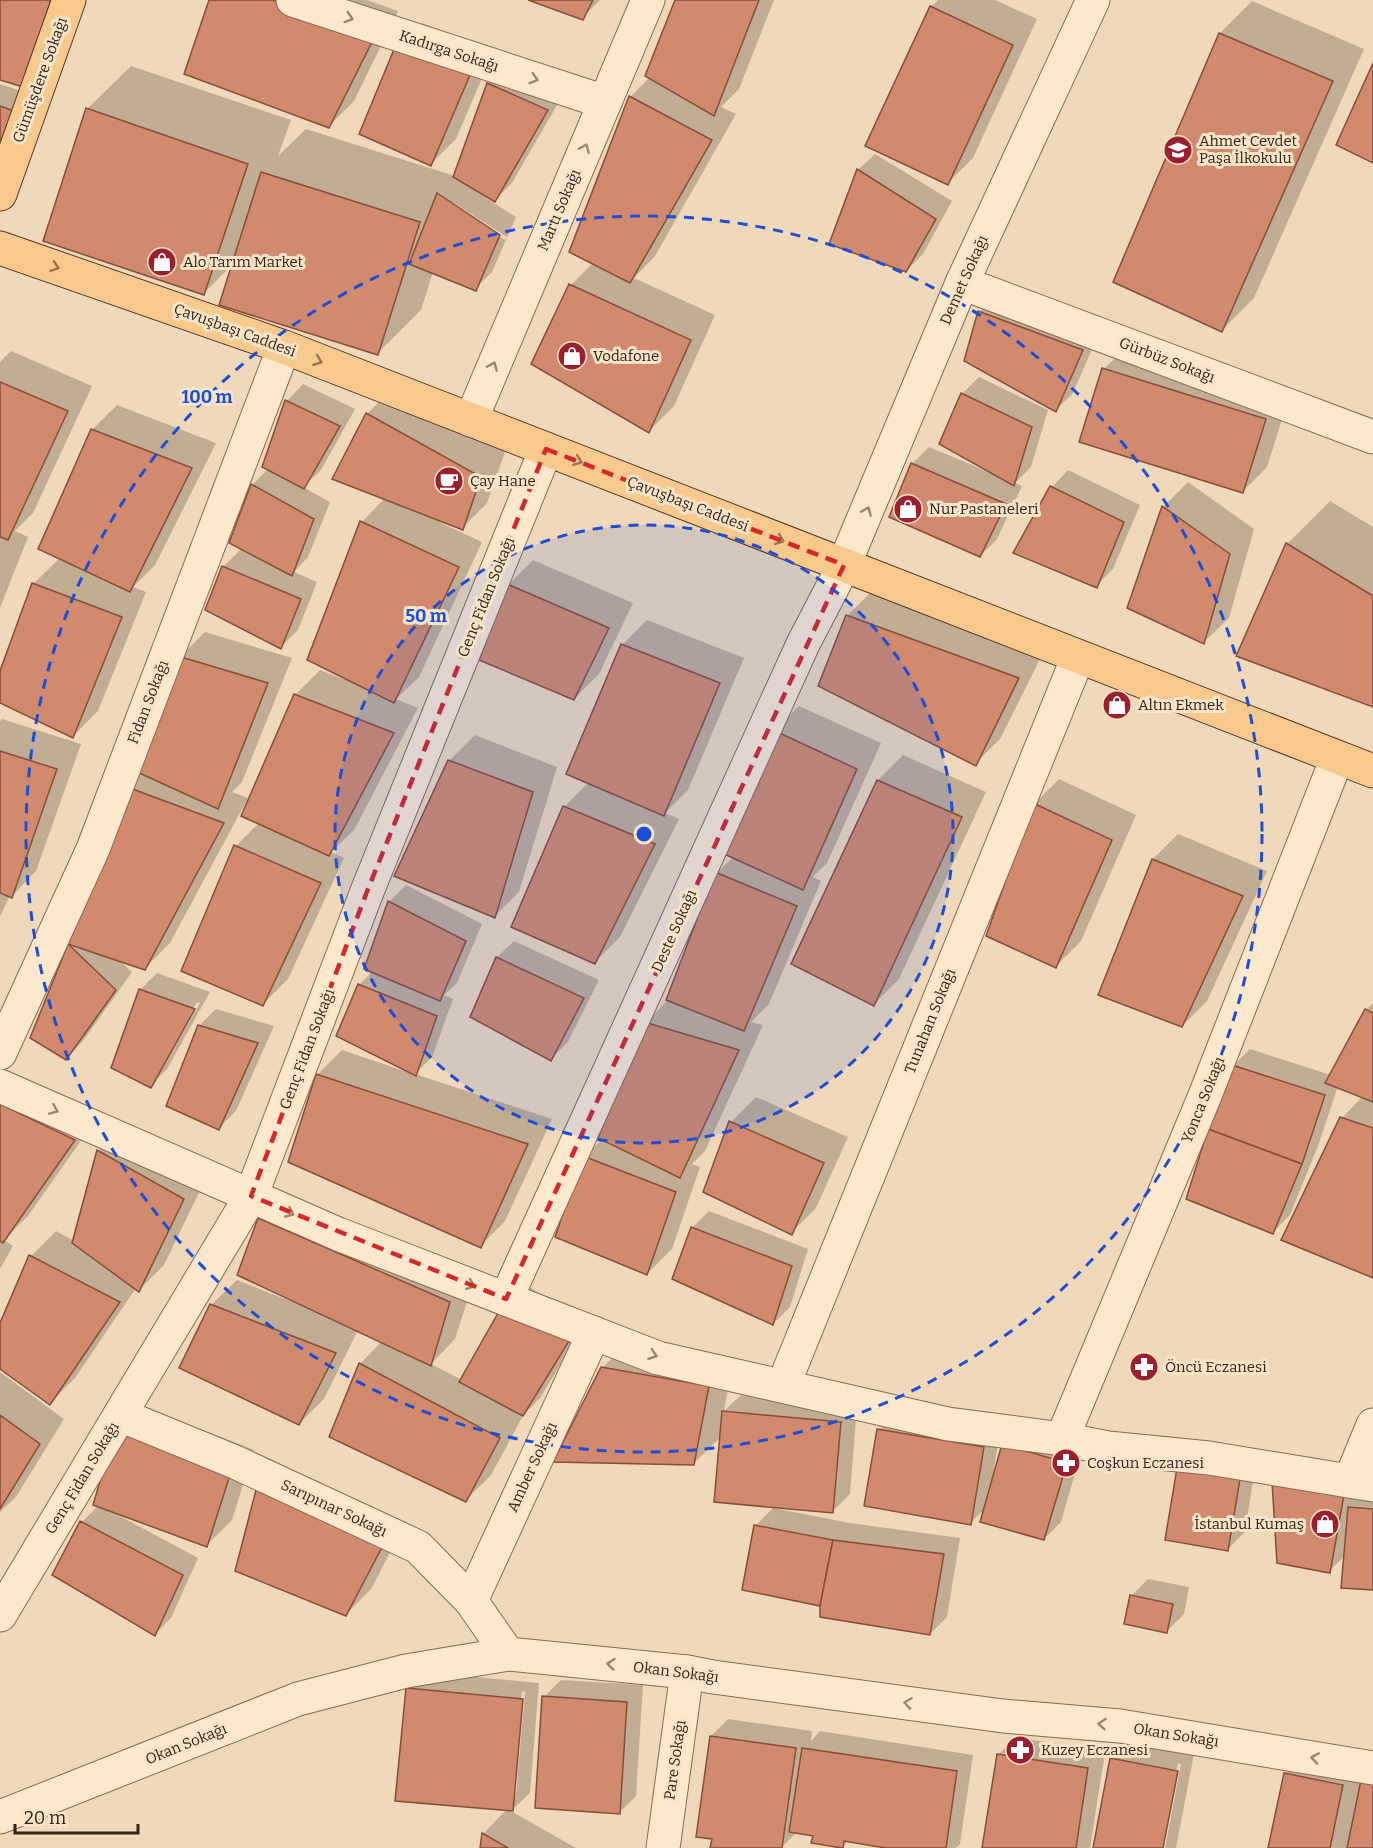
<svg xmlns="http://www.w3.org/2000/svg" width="1373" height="1848" viewBox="0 0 1373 1848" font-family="Bitter,serif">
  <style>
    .shadow { fill: #0003; fill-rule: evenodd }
    .building { fill: #d18a6d; stroke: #884e38; stroke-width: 1.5 }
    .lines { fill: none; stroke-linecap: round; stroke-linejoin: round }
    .minor-casing { stroke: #886953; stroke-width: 35 }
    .major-casing { stroke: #543828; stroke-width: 35 }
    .minor { stroke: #fbe8cd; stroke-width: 33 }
    .major { stroke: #f8c98d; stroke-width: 33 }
    .oneway { stroke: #988673 }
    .oneway2 { stroke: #967653 }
    .marked { fill: none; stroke: #d62828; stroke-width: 4.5; stroke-dasharray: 12 8; stroke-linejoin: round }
    .ring { fill: none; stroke: #1d4ed8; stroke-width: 3; stroke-dasharray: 10 8 }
    .labels { text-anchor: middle; stroke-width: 6; stroke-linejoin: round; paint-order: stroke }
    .street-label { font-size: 15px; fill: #352419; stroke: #f7e4c9 }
    .poi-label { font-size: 15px; fill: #352419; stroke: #f7e4c9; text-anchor: start }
    .centre { fill: #1d4ed8; stroke: #f7e4c9; stroke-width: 3 }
    .ring-label { font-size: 18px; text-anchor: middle; font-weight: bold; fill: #1d4ed8; stroke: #f7e4c9; stroke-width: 6; stroke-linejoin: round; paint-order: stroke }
  </style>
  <rect width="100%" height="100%" fill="#f0d9ba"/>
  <g class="shadow">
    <polygon points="211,0 367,0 398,11 354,101 329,126"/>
    <polygon points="533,0 600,0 582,18"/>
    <polygon points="677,0 774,0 739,89 721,107 736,114 655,256 634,278 715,315 674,406 649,431 571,285 593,263 630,97 650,77"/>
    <polygon points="938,0 995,0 1037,19 973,158 948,183 931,7"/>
    <polygon points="1252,1 1364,49 1254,298 1221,331 1115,281 1220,33"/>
    <polygon points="422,23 494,50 456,139 431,164 397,48"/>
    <path d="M131,66L291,120L278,156L306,129L455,176L488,84L505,67L564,93L512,183L495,200L485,194L483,196L516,217L492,272L475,289L433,272L421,310L377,354L234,263L204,293L87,109ZM454,203L507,237L505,240L454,206Z"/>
    <polygon points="0,84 33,95 0,196"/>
    <polygon points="875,154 952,201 923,254 906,271 858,170"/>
    <polygon points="997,295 1099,333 1073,393 1056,410 980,312"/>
    <polygon points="1129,344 1290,394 1267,467 1242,492 1104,369"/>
    <polygon points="11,351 92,386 33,513 15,531 28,537 0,608 0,362"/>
    <polygon points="979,377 1048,410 1031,467 1015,483 1022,486 997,539 980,556 912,464 929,447 989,472 990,470 962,394"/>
    <polygon points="303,384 355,409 321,470 303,487 330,502 308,557 294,572 317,582 298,630 281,647 223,567 242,548 252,485 268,469 287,401"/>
    <polygon points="392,389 505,452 487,503 462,528 440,520 439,522 482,542 419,677 396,699 418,708 354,830 331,852 344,858 288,979 263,1004 236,846 259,823 295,695 320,670 343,679 344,677 362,522 385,498 367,414"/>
    <polygon points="117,405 216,443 155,565 133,587 146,592 98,711 73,736 0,701 0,675 33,584 60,558 92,430"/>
    <polygon points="1068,470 1140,505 1113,569 1096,586 1052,487"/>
    <polygon points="1188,482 1254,529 1229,618 1204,642 1129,607 1163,507"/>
    <polygon points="1330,501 1373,527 1373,706 1287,544"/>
    <polygon points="533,560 633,603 599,674 574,699 508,585"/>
    <polygon points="872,591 1043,653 1000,739 975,764 847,616"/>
    <polygon points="647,620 744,658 688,790 665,813 679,819 620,937 595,962 564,807 589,782 622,645"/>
    <polygon points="205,632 292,658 242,782 232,792 248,798 170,943 145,968 118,959 132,972 83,1041 66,1058 32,1037 128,787 142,773 180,657"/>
    <polygon points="799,706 881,743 827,863 813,877 821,881 769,1004 751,1022 763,1025 705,1151 692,1164 700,1167 672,1249 647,1274 584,1157 603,1138 645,1023 668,1000 717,873 733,857 774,731"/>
    <polygon points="2,719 81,744 36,871 12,896 10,895 0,917 0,721"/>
    <polygon points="475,735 557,767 519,892 494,917 396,875 450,760"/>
    <polygon points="903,755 986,792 899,979 874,1004 878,780"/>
    <polygon points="1059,779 1136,815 1081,941 1056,966 1034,804"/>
    <polygon points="1178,834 1267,871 1207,1001 1182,1026 1153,859"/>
    <polygon points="406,885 482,924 457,983 444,995 453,999 432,1057 415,1074 552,1119 505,1221 480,1246 317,1075 342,1050 404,1071 405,1069 359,985 373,971 389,902"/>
    <polygon points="514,941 599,980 568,1042 551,1059 472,1016 497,957"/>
    <path d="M157,973L210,992L167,1069L150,1086L140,990ZM197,1002L200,1003L163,1068H160Z"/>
    <polygon points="1373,1003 1373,1276 1342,1118 1363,1096 1338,1086 1318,1146 1290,1215 1273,1232 1233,1066 1250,1049 1331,1075 1366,1010"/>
    <polygon points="216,1009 274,1026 236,1111 219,1128 199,1026"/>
    <polygon points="24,1078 99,1115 28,1216 4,1240 13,1246 0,1269 0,1102"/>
    <polygon points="756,1097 848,1137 816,1208 791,1233 731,1122"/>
    <polygon points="123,1126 208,1174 164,1265 139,1290 136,1288 75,1378 50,1403 0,1367 0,1327 31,1256 56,1231 74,1241 99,1151"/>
    <polygon points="284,1194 475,1277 455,1339 431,1364 462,1380 524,1283 585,1324 540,1398 524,1414 491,1475 466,1500 360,1364 382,1341 358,1330 324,1399 299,1424 211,1305 237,1280 290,1301 291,1298 259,1219"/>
    <polygon points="709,1211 808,1249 790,1307 773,1324 692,1228"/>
    <polygon points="628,1343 733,1362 724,1411 741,1395 857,1406 850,1494 833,1511 722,1436 694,1463 602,1368"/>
    <polygon points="0,1372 64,1419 16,1497 0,1512"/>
    <polygon points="141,1406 254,1450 232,1520 207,1545 118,1513 118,1515 198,1558 171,1618 154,1635 54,1574 82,1522 98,1506"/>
    <polygon points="896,1413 1000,1431 993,1475 995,1476 1004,1445 1083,1446 1061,1522 1044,1539 985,1509 970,1523 879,1430"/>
    <polygon points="1256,1463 1245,1532 1228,1549 1167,1539"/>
    <polygon points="282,1466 406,1522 371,1589 346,1614 257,1491"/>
    <polygon points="1360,1479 1356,1501 1367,1491 1373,1491 1373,1589 1346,1555 1329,1571 1278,1561"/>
    <polygon points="773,1508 850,1523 960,1538 947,1617 930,1634 822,1605 744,1589 756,1525"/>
    <polygon points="1148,1579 1189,1587 1184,1614 1167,1631 1131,1596"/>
    <path d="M424,1672L539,1683L530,1793L511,1811L576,1848H481L483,1834L507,1809L407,1689ZM522,1691L525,1692L516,1794H513Z"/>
    <polygon points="561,1680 643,1685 636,1796 619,1813 544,1697"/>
    <polygon points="728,1719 812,1731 811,1741 820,1731 973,1755 960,1844 956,1848 887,1848 849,1840 843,1847 815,1834 797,1832 782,1847 718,1848 713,1838 711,1736"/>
    <polygon points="1016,1737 1105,1752 1090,1848 984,1848 999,1754"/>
    <polygon points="1128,1742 1194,1754 1176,1848 1165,1848 1181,1764 1178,1763 1162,1848 1094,1848 1112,1759"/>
    <polygon points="1311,1748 1373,1771 1373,1848 1270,1848 1286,1773"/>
  </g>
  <g class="building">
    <polygon points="0,0 51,0 23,87 0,80"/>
    <polygon points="209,0 272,0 375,36 329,128 184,74"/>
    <polygon points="528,0 593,0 583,20"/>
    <polygon points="675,0 759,0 714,116 645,76"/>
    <polygon points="930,6 1013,45 948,185 865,146"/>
    <polygon points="1219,33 1333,81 1222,332 1113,282"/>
    <polygon points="395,47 470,75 431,166 359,134"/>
    <polygon points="1373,63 1373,163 1336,145"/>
    <polygon points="487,83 548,110 495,202 453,177"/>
    <polygon points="629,96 712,140 630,283 569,252"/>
    <polygon points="0,106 17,112 0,162"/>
    <polygon points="86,108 248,164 204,295 43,241"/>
    <polygon points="857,169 936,219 906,272 829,244"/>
    <polygon points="261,172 420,222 378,355 219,305"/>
    <polygon points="437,193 500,235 476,291 409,264"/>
    <polygon points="569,284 691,340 649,433 531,364"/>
    <polygon points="978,311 1083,350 1056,412 964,361"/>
    <polygon points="1102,368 1266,419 1243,493 1079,442"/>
    <polygon points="0,382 68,411 8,540 0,537"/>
    <polygon points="961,393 1032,427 1014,486 939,444"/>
    <polygon points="285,400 340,426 304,489 262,467"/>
    <polygon points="366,413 481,477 463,530 332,479"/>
    <polygon points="91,429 192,468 130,592 38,549"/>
    <polygon points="911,463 1006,504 980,557 889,517"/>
    <polygon points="251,484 314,519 292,576 229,543"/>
    <polygon points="1050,486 1124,522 1097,588 1013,553"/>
    <polygon points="1162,506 1230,554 1204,644 1127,608"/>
    <polygon points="360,521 459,567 394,703 307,660"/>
    <polygon points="1286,543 1373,596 1373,707 1236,656"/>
    <polygon points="222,566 301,599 281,649 205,610"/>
    <polygon points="32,583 122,617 73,738 0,703 0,671"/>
    <polygon points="507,584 609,628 574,700 479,660"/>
    <polygon points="846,615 1019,678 976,766 818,686"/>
    <polygon points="621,644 720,683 664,816 566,774"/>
    <polygon points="178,656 268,683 218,809 135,771"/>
    <polygon points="294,694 394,733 329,856 241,816"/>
    <polygon points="773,730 857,769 803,890 722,853"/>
    <polygon points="0,751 57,769 12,898 0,893"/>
    <polygon points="448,760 533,792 495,918 394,876"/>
    <polygon points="877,780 962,817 874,1006 791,964"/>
    <polygon points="127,787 224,823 145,970 68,944"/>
    <polygon points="1033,803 1112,840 1056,968 986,936"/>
    <polygon points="563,806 655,844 595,964 511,927"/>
    <polygon points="234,845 321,883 263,1006 181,971"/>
    <polygon points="1152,859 1243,896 1182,1027 1098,995"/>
    <polygon points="715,872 797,906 744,1031 666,1000"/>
    <polygon points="388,901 466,941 440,1001 364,969"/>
    <polygon points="68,944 116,990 66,1060 30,1038"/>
    <polygon points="496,957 584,998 551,1061 470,1017"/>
    <polygon points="358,984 437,1016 416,1076 336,1036"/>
    <polygon points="139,989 195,1009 151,1088 111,1068"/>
    <polygon points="1365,1009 1373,1013 1373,1102 1325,1083"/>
    <polygon points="644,1022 739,1050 680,1178 598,1138"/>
    <polygon points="198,1025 258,1043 219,1130 166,1106"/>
    <polygon points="1232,1065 1325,1095 1302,1164 1208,1129"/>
    <polygon points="316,1074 528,1144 481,1248 288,1162"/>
    <polygon points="0,1104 75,1140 3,1243 0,1241"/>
    <polygon points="1340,1117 1373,1128 1373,1278 1281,1240"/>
    <polygon points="729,1121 824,1163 792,1235 703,1192"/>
    <polygon points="1208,1129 1302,1164 1273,1234 1186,1199"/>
    <polygon points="97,1150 184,1199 139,1292 72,1243"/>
    <polygon points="583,1156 676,1192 647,1275 555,1237"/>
    <polygon points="258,1218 450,1302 431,1366 237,1275"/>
    <polygon points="691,1227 792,1266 773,1325 672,1279"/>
    <polygon points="29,1255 120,1302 50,1405 0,1369 0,1323"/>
    <polygon points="506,1299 569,1341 523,1416 459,1382"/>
    <polygon points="210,1304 336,1353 299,1425 179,1368"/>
    <polygon points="359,1363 500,1438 466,1502 329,1437"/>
    <polygon points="601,1367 709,1386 694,1465 553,1462"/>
    <polygon points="722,1411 841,1422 833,1513 714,1502"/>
    <polygon points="0,1415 40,1444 0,1509"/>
    <polygon points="877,1429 984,1447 971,1525 864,1506"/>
    <polygon points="115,1430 230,1475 207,1547 93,1505"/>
    <polygon points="1002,1444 1067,1463 1044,1540 980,1522"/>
    <polygon points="1177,1468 1240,1479 1228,1551 1165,1540"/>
    <polygon points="1272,1482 1344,1495 1330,1573 1277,1563"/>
    <polygon points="256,1490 382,1547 346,1616 235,1571"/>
    <polygon points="1348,1507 1373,1509 1373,1590 1341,1588"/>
    <polygon points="80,1521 183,1575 155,1636 52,1575"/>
    <polygon points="754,1525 833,1540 820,1606 742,1590"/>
    <polygon points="833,1540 944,1554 930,1635 820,1617 820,1606"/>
    <polygon points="1130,1595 1173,1604 1167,1633 1124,1624"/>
    <polygon points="406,1688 523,1699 513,1811 395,1801"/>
    <polygon points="542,1696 627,1702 620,1814 535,1808"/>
    <polygon points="710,1736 796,1748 782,1848 710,1848 712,1839 696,1837"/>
    <polygon points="802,1748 957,1771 946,1848 885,1848 844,1841 843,1848 842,1848 811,1843 813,1836 789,1832"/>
    <polygon points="997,1754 1088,1768 1076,1848 982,1848"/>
    <polygon points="1110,1758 1178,1771 1163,1848 1093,1848"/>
    <polygon points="1284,1773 1343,1785 1330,1848 1268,1848"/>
    <polygon points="1361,1780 1373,1783 1373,1848 1347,1848"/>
    <polygon points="482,1833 508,1848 480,1848"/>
  </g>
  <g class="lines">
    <g class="minor-casing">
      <g id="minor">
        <polyline points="293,0 605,102"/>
        <polyline points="962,283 1373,437"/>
        <polyline points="471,420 648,0"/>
        <polyline points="0,1053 93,849 284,347"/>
        <polyline points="0,1086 338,1234 658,1358 948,1424 1062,1439 1108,1448 1209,1458 1373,1485"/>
        <polyline points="506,1299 803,644 844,565 962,283 1093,0"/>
        <polyline points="783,1386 1078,657"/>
        <polyline points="120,1415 235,1462 418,1547 471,1601 508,1654"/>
        <polyline points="1062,1439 1204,1098 1337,758"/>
        <polyline points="1350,1481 1373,1425"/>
        <polyline points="471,1601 594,1333"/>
        <polyline points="0,1615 251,1196 368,889 546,449"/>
        <polyline points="0,1817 298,1699 406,1671 508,1654 687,1672 713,1677 1003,1716 1120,1726 1373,1768"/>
        <polyline points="663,1848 687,1672"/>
      </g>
    </g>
    <g class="major-casing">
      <g id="major">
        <polyline points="0,194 69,0"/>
        <polyline points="0,248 284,347 1373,771"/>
      </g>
    </g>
    <use href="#minor" class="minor"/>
    <use href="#major" class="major"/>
  </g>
  <defs><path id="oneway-chevron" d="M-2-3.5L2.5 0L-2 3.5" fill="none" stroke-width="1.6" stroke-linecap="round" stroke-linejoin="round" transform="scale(1.5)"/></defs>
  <g class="oneway">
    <use href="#oneway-chevron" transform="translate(349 18) rotate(18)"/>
    <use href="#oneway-chevron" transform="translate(534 79) rotate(18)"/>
    <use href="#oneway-chevron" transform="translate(585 148) rotate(-67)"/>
    <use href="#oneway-chevron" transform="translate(493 366) rotate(-67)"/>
    <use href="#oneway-chevron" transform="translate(867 511) rotate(-67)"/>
    <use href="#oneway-chevron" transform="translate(54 1110) rotate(23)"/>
    <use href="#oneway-chevron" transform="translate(290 1213) rotate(24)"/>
    <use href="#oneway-chevron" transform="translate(471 1285) rotate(21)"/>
    <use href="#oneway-chevron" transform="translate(653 1355) rotate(19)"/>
    <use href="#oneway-chevron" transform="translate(611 1664) rotate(-174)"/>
    <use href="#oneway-chevron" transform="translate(908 1703) rotate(-172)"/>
    <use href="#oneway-chevron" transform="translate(1102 1724) rotate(-175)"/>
    <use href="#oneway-chevron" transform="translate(1315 1758) rotate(-171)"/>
  </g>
  <g class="oneway2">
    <use href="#oneway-chevron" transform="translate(55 267) rotate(19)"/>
    <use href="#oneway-chevron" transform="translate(318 361) rotate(21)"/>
    <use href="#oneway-chevron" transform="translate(578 461) rotate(21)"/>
    <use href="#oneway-chevron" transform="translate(780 540) rotate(21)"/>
  </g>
  <path class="marked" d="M546,449L844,565L506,1299L251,1196L368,889Z"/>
  <circle cx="644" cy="834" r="309" fill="#1d4ed8" fill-opacity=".12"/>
  <g class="ring">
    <circle cx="644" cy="834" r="309"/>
    <circle cx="644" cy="834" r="618"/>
  </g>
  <defs>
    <g id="school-disc" transform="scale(1.5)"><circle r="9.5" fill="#9a2030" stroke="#f7e4c9"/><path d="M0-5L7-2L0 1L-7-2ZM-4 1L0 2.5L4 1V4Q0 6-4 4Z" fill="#fff"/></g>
    <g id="shop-disc" transform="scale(1.5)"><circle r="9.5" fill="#9a2030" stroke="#f7e4c9"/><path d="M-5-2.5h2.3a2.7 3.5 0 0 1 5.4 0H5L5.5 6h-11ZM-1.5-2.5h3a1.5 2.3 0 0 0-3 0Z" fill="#fff"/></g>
    <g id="cafe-disc" transform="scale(1.5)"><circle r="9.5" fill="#9a2030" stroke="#f7e4c9"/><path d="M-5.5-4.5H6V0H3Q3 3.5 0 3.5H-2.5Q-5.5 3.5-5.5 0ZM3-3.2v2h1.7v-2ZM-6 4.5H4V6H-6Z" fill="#fff"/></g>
    <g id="pharmacy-disc" transform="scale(1.5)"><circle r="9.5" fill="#9a2030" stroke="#f7e4c9"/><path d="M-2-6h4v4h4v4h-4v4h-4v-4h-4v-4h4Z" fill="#fff"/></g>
  </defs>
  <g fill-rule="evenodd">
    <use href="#school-disc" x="1178" y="150"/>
    <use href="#shop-disc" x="162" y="262"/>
    <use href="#shop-disc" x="572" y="356"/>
    <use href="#cafe-disc" x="449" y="481"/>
    <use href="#shop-disc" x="908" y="509"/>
    <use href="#shop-disc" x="1117" y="705"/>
    <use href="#pharmacy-disc" x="1144" y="1367"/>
    <use href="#pharmacy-disc" x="1066" y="1463"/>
    <use href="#shop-disc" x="1325" y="1524"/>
    <use href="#pharmacy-disc" x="1020" y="1750"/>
  </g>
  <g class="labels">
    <g class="street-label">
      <text transform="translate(449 51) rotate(18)" y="5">Kadırga Sokağı</text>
      <text transform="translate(40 80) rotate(-70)" y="5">Gümüşdere Sokağı</text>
      <text transform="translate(559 210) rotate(-67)" y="5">Martı Sokağı</text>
      <text transform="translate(964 280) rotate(-66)" y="5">Demet Sokağı</text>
      <text transform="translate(235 330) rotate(20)" y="5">Çavuşbaşı Caddesi</text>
      <text transform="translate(1167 360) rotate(21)" y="5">Gürbüz Sokağı</text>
      <text transform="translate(688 504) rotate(21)" y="5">Çavuşbaşı Caddesi</text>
      <text transform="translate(486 597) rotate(-68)" y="5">Genç Fidan Sokağı</text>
      <text transform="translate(148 702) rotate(-69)" y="5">Fidan Sokağı</text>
      <text transform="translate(674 931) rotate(-66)" y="5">Deste Sokağı</text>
      <text transform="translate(930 1021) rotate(-68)" y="5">Tunahan Sokağı</text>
      <text transform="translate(307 1049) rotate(-69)" y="5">Genç Fidan Sokağı</text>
      <text transform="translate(1203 1100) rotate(-68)" y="5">Yonca Sokağı</text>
      <text transform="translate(532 1467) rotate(-65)" y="5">Amber Sokağı</text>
      <text transform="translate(82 1478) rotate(-59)" y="5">Genç Fidan Sokağı</text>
      <text transform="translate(334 1508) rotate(25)" y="5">Sarıpınar Sokağı</text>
      <text transform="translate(676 1672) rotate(7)" y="5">Okan Sokağı</text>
      <text transform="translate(1176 1735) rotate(9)" y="5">Okan Sokağı</text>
      <text transform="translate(186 1744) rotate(-22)" y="5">Okan Sokağı</text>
      <text transform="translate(675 1760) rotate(-82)" y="5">Pare Sokağı</text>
    </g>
    <g class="poi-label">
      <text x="1199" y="146">Ahmet Cevdet<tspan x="1199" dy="17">Paşa İlkokulu</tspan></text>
      <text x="183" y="267">Alo Tarım Market</text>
      <text x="593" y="361">Vodafone</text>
      <text x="470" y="486">Çay Hane</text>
      <text x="929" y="514">Nur Pastaneleri</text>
      <text x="1138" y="710">Altın Ekmek</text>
      <text x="1165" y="1372">Öncü Eczanesi</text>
      <text x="1087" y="1468">Coşkun Eczanesi</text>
      <text x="1304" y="1529" text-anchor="end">İstanbul Kumaş</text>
      <text x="1041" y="1755">Kuzey Eczanesi</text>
    </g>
  </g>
  <circle cx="644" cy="834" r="9" class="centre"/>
  <g class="ring-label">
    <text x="207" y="403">100 m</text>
    <text x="426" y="622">50 m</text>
  </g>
  <path d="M15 1824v9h123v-9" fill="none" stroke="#352419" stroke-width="3"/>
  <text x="24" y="1824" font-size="18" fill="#352419" stroke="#f7e4c9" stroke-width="4.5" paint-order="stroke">20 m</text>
</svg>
